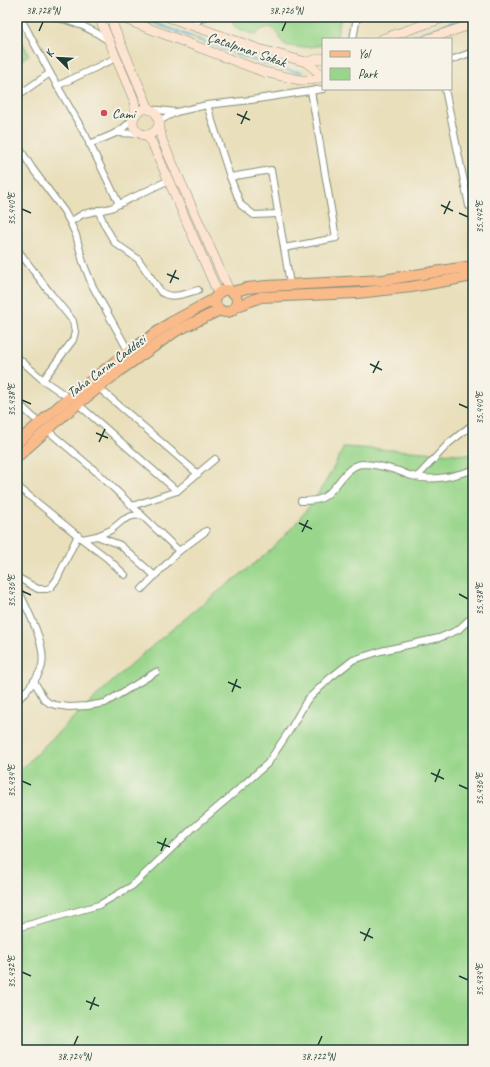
<svg xmlns="http://www.w3.org/2000/svg" width="490" height="1067" viewBox="0 0 490 1067" font-family="Caveat,sans-serif">
  <style>
    .green { fill: #99d68b; stroke: #5c8a60 }
    .lines { fill: none; stroke-linecap: round; stroke-linejoin: round }
    .stream { stroke: #4daccc; stroke-width: 2 }
    .street-casing { stroke: #848e78; stroke-width: 8 }
    .secondary-casing { stroke: #848e78; stroke-width: 10 }
    .primary-casing { stroke: #848e78; stroke-width: 12 }
    .street { stroke: #fff; stroke-width: 6 }
    .secondary { stroke: #fde4d1; stroke-width: 9 }
    .primary { stroke: #fabb8b; stroke-width: 10 }
    .ticks { fill: none; stroke: #1f3d34; stroke-width: 1.5 }
    .poi-dot { fill: #d1495b; stroke: #f7f3e8; stroke-width: 1.5 }
    .labels { text-anchor: middle; stroke-width: 4; stroke-linejoin: round; paint-order: stroke }
    .street-label { font-size: 14px; fill: #1f3d34; stroke: #f7f3e8 }
    .poi-label { font-size: 14px; fill: #1f3d34; stroke: #f7f3e8; text-anchor: start }
    .neatline { fill: none; stroke: #1f3d34; stroke-width: 1.5 }
    .ticks-label { font-size: 10px; text-anchor: middle; fill: #1f3d34 }
  </style>
  <rect width="100%" height="100%" fill="#f7f3e8"/>
  <filter id="ink" filterUnits="userSpaceOnUse"><feTurbulence type="fractalNoise" baseFrequency=".025" numOctaves="2"/><feDisplacementMap in="SourceGraphic" scale="8" xChannelSelector="R" yChannelSelector="G"/><feConvolveMatrix kernelMatrix="1 2 1 2 8 2 1 2 1" color-interpolation-filters="sRGB"/></filter>
  <filter id="wash" filterUnits="userSpaceOnUse"><feTurbulence type="fractalNoise" baseFrequency=".012" numOctaves="4" result="noise"/><feDisplacementMap in="SourceGraphic" scale="16" xChannelSelector="R" yChannelSelector="G"/><feGaussianBlur stdDeviation="0.9" result="paint"/><feColorMatrix in="noise" values="0 0 0 0 0 0 0 0 0 0 0 0 0 0 0 0 0 1.4 0 .05"/><feComposite in="paint" operator="in"/></filter>
  <g filter="url(#wash)">
    <rect width="100%" height="100%" fill="#e9dfbb"/>
    <g class="green">
      <path d="M235,17H341L336,39H323V45C312,47 296,49 286,45C277,41 279,22 263,29C260,30 258,33 256,35L237,28C231,25 232,21 235,17Z"/>
      <polygon points="19,36 29,55 19,61 17,58 17,37"/>
      <path d="M344,447L473,455V1050H17V773C62,728 108,684 157,642C180,623 203,603 227,585C250,567 270,553 289,531C312,506 329,478 344,447Z"/>
    </g>
    <g class="lines">
      <g class="stream">
        <path d="M139,17C167,28 195,38 223,49C248,58 275,69 302,72"/>
        <polyline points="406,39 467,17"/>
      </g>
    </g>
  </g>
  <g filter="url(#ink)">
    <g class="lines">
      <g class="street-casing">
        <g id="street">
          <polyline points="20,17 50,73 86,136 119,204"/>
          <path d="M54,17C75,21 92,29 109,41"/>
          <polyline points="190,25 204,17"/>
          <polyline points="353,39 357,17"/>
          <polyline points="451,60 473,52"/>
          <polyline points="57,86 116,58"/>
          <polyline points="445,89 469,206"/>
          <polyline points="17,96 50,73"/>
          <polyline points="207,105 230,177 271,170 290,284"/>
          <polyline points="149,109 176,112"/>
          <polyline points="159,121 176,112 207,105 251,100 323,89"/>
          <polyline points="116,133 142,134"/>
          <polyline points="17,144 32,168 64,211 70,222 76,235 83,262 92,285 129,352"/>
          <path d="M89,144C109,136 121,134 135,116"/>
          <polyline points="230,177 241,205 254,215 278,214"/>
          <path d="M98,210L105,226L115,243L138,259L161,292C172,300 187,293 198,290"/>
          <polyline points="70,222 83,214 111,208 169,180"/>
          <polyline points="284,248 336,238 311,91"/>
          <polyline points="17,249 51,294 73,321 75,332 73,340 43,380"/>
          <polyline points="17,357 43,380 69,398"/>
          <polyline points="99,388 198,474"/>
          <polyline points="17,402 34,418"/>
          <polyline points="78,404 177,491"/>
          <polyline points="47,430 99,474 179,551"/>
          <polyline points="417,477 449,443 473,424"/>
          <polyline points="17,486 82,539 107,558 125,575"/>
          <path d="M301,501C308,501 316,501 322,498C337,491 344,466 362,464C372,464 385,467 395,470C401,471 406,475 412,476C433,482 453,476 473,470"/>
          <polyline points="132,506 177,491 215,459"/>
          <polyline points="97,536 120,545 155,576"/>
          <polyline points="82,539 97,536 111,530 123,520 132,516 141,515"/>
          <polyline points="17,577 38,589 47,589 51,587 57,579 78,535"/>
          <path d="M17,587C26,608 49,647 41,669C36,681 26,692 17,701"/>
          <polyline points="142,589 179,551 206,531"/>
          <polyline points="17,609 25,605"/>
          <polyline points="34,681 44,699 49,703 55,705 69,707 87,706 105,703 156,672"/>
          <polyline points="17,689 26,693"/>
          <polyline points="17,928 99,905 132,886 192,829 232,795 268,763 291,728 307,700 330,678 353,660 381,651 439,638 458,630 473,616"/>
        </g>
      </g>
      <g class="secondary-casing">
        <g id="secondary">
          <polyline points="99,17 134,100 135,108 135,116"/>
          <polyline points="113,17 113,24 115,30 149,109"/>
          <polyline points="119,17 264,72 300,80 312,80 323,77"/>
          <polyline points="168,17 259,49 306,62 323,76"/>
          <polyline points="382,39 446,17"/>
          <polyline points="428,39 473,24"/>
          <polyline points="306,62 323,58"/>
          <circle cx="146" cy="122" r="13"/>
          <polyline points="159,121 160,130 162,140 229,290"/>
          <polyline points="142,134 148,137 153,145 218,293"/>
        </g>
      </g>
      <g class="primary-casing">
        <g id="primary">
          <circle cx="226" cy="301" r="11"/>
          <polyline points="232,292 247,288 267,286 383,280 473,266"/>
          <polyline points="235,307 261,297 357,293 411,287 473,276"/>
          <polyline points="17,443 58,407 116,361 170,323 216,298"/>
          <polyline points="17,457 64,415 122,369 176,331 220,310"/>
        </g>
      </g>
      <use href="#street" class="street"/>
      <use href="#secondary" class="secondary"/>
      <use href="#primary" class="primary"/>
    </g>
  </g>
  <path class="ticks" d="M39,31L43,22M282,31L286,22M237,114L250,120M241,124L247,111M441,205L453,211M22,209L31,213M459,213L468,217M444,214L450,201M167,274L179,279M170,283L176,270M370,364L382,370M373,373L379,361M22,400L31,404M459,404L468,408M96,433L108,438M99,442L105,429M299,523L312,529M302,532L308,520M22,591L31,595M459,594L468,599M228,682L241,688M232,692L237,679M431,773L444,779M22,781L31,785M435,782L440,769M459,785L468,789M157,842L170,847M161,851L166,838M360,932L373,938M364,941L370,928M22,972L31,976M459,976L468,980M86,1001L99,1006M90,1010L95,997M74,1045L78,1036M318,1045L322,1036"/>
  <circle class="poi-dot" cx="104" cy="113" r="4"/>
  <g class="labels">
    <g class="street-label">
      <text transform="translate(247 49) rotate(19)" y="5">Çatalpınar Sokak</text>
      <text transform="translate(106 366) rotate(-37)" y="5">Taha Carım Caddesi</text>
    </g>
    <g class="poi-label">
      <text x="112" y="118">Cami</text>
    </g>
  </g>
  <rect width="490" height="1067" fill="none" stroke="#f7f3e8" stroke-width="44"/>
  <rect x="322" y="38" width="130" height="52" fill="#f7f3e8" stroke="#a1aaa0"/>
  <rect x="330" y="51" width="20" height="6" fill="#fabb8b" stroke="#a1aaa0"/>
  <text x="358" y="58" font-size="12" fill="#1f3d34">Yol</text>
  <rect x="330" y="68" width="20" height="12" fill="#99d68b" stroke="#a1aaa0"/>
  <text x="358" y="78" font-size="12" fill="#1f3d34">Park</text>
  <g transform="translate(58 58) rotate(294)" stroke="#f7f3e8" stroke-width="3" paint-order="stroke">
  <path d="M0-3L7 15L0 10L-7 15Z" fill="#1f3d34"/>
  <text y="-6" font-size="11" font-weight="bold" text-anchor="middle" fill="#1f3d34">K</text>
  </g>
  <rect x="22" y="22" width="446" height="1023" class="neatline"/>
  <g class="ticks-label">
    <text x="43" y="14">38.728°N</text>
    <text x="286" y="14">38.726°N</text>
    <text transform="translate(11 209) rotate(-90)" y="4">35.440°E</text>
    <text transform="translate(479 217) rotate(-90)" y="4">35.442°E</text>
    <text transform="translate(11 400) rotate(-90)" y="4">35.438°E</text>
    <text transform="translate(479 408) rotate(-90)" y="4">35.440°E</text>
    <text transform="translate(11 591) rotate(-90)" y="4">35.436°E</text>
    <text transform="translate(479 599) rotate(-90)" y="4">35.438°E</text>
    <text transform="translate(11 781) rotate(-90)" y="4">35.434°E</text>
    <text transform="translate(479 789) rotate(-90)" y="4">35.436°E</text>
    <text transform="translate(11 972) rotate(-90)" y="4">35.432°E</text>
    <text transform="translate(479 980) rotate(-90)" y="4">35.434°E</text>
    <text x="74" y="1060">38.724°N</text>
    <text x="318" y="1060">38.722°N</text>
  </g>
</svg>
